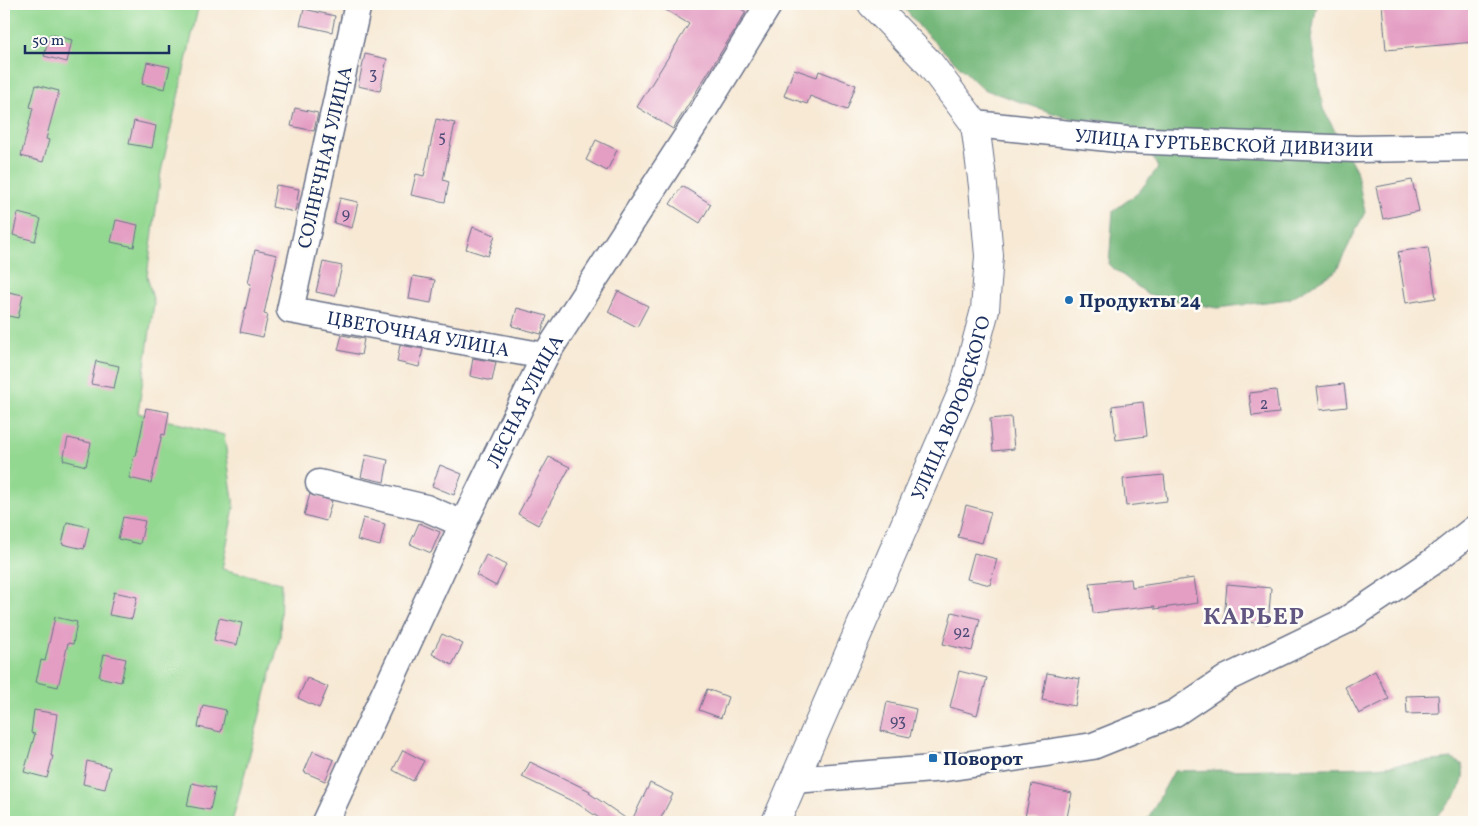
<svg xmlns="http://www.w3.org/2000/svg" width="1478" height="826" viewBox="0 0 1478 826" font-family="Vollkorn,serif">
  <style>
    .green { fill: #93d891; stroke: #578478 }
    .forest { fill: #76b87b; stroke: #48746c }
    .building { fill: #e49dc3 }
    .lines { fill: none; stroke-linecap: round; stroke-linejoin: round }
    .minor-casing { stroke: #687087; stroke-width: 29 }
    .major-casing { stroke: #687087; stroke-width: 30 }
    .minor { stroke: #fff; stroke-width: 26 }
    .major { stroke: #fff; stroke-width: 28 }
    .poi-dot { fill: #1f6fb2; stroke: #fdfcf7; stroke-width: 2 }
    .labels { text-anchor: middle; stroke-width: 5; stroke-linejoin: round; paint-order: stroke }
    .number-label { font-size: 16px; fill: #4d4a77 }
    .street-label { font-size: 19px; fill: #1b2f5e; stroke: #fdfcf7 }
    .poi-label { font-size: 19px; font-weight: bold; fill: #1b2f5e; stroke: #fdfcf7; text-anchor: start }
    .district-label { font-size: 24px; font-weight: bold; letter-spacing: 1px; fill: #615681; stroke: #fdfcf7 }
  </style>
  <rect width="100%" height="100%" fill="#fdfcf7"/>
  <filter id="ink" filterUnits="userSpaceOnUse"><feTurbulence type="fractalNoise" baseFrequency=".02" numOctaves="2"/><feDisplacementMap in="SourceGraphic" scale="10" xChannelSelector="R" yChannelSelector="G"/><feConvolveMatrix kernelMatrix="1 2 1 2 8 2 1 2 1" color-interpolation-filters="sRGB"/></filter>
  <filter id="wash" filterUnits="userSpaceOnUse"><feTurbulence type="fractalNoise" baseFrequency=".0096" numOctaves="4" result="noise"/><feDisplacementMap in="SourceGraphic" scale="20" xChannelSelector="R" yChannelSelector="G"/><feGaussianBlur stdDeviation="1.12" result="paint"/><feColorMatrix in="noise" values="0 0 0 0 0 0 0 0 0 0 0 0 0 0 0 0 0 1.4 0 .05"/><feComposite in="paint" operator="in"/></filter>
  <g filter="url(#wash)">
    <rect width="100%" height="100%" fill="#f7e9d4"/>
    <polygon class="green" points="4,4 199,4 161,172 147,276 154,303 138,413 224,435 234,507 222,569 281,583 280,638 232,822 4,822"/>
    <g class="forest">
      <polygon points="901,4 1317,4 1311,39 1323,109 1356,170 1365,212 1336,271 1289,299 1217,308 1149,295 1109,265 1113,211 1138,193 1158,168 1141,132 1120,122 1067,118 983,89 923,31"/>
      <path d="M1452,759L1462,764C1469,789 1447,805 1431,822H1146L1174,771L1376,767Z"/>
    </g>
    <g id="blocks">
      <g class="building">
        <polygon points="656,4 733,4 746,12 673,129 637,107 689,24"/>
        <polygon points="1382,4 1470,4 1474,42 1386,50"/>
        <polygon points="304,9 335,16 332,32 300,25"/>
        <polygon points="50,34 72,40 67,62 44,56"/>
        <polygon points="365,54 387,59 380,91 358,86"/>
        <polygon points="147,62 170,67 165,89 142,84"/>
        <polygon points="794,69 817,77 819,71 856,85 847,110 810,96 807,104 784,96"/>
        <polygon points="36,85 59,91 46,139 49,140 43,162 21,156 33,108 30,107"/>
        <polygon points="295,108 318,113 314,131 291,126"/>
        <polygon points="436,119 455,123 443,180 449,182 445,202 411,195 416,174 424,176"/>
        <polygon points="134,121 156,126 152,148 129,144"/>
        <polygon points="596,140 617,150 607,171 586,160"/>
        <polygon points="1412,180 1419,211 1383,219 1376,187"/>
        <polygon points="276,185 299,189 295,212 272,207"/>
        <polygon points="682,186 711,204 700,223 670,204"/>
        <polygon points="340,198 358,202 352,228 334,223"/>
        <polygon points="18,213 41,219 35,241 13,235"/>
        <polygon points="116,220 138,225 134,247 111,242"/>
        <polygon points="473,227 495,235 488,256 466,249"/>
        <polygon points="1428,247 1436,298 1406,303 1398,252"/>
        <polygon points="255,250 277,255 264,314 268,315 263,337 240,332 251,284 248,283"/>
        <polygon points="323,262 342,266 335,296 316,292"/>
        <polygon points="413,276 435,280 431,303 409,299"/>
        <polygon points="4,291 23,295 18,318 4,315"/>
        <polygon points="618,291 648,306 637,327 608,312"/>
        <polygon points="517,308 547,316 541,334 512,326"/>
        <polygon points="342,335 364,339 361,355 338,350"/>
        <polygon points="400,345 423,349 419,367 397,362"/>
        <polygon points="473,358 496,362 492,381 470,376"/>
        <polygon points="96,361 119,366 114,388 91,384"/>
        <polygon points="1344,384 1347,407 1320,410 1317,387"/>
        <polygon points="1276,390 1279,413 1252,416 1249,393"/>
        <polygon points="1143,402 1147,436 1116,440 1112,406"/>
        <polygon points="146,408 169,412 165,435 162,434 151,483 129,478 134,456 136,456"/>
        <polygon points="1011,417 1014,449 993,451 990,419"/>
        <polygon points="68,438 91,443 86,466 63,460"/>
        <polygon points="366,455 388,460 384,482 361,477"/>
        <polygon points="549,457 570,467 538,525 518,514"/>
        <polygon points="440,465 462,474 454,495 432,486"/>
        <polygon points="1164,475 1167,501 1126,506 1123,479"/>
        <polygon points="310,494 332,501 326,521 304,515"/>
        <polygon points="966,505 991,512 982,543 958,537"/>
        <polygon points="123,517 145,521 140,544 118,539"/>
        <polygon points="363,518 385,524 380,546 357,540"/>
        <polygon points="67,522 89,527 84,549 62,544"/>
        <polygon points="419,523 440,532 431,553 410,544"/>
        <polygon points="974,553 997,559 990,585 967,579"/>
        <polygon points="486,555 506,565 496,586 476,575"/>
        <polygon points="1194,578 1198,603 1155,609 1155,606 1093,613 1090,583 1131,579 1132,587"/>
        <polygon points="1227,584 1271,588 1268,624 1224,620"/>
        <polygon points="114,592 137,597 132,619 109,615"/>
        <polygon points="952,612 980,619 972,651 943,644"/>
        <polygon points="55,617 77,622 73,644 68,643 58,687 36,682 41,660 45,661"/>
        <polygon points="219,618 242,623 237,645 214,640"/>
        <polygon points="442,634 463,644 452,665 432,654"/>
        <polygon points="104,654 126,659 121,682 99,677"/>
        <polygon points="959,671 987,678 977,715 950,707"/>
        <polygon points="1375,671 1389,699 1359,714 1345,687"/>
        <polygon points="1047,673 1080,679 1075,706 1042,700"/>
        <polygon points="307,678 328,687 319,708 298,698"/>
        <polygon points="707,689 728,697 721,718 699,710"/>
        <polygon points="1438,695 1439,713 1407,714 1406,696"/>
        <polygon points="887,702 916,709 910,737 881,731"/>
        <polygon points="203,705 226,710 221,732 198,727"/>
        <polygon points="34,710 57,714 51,756 53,756 47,778 24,772 35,734 31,733"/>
        <polygon points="403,750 424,761 413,781 393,770"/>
        <polygon points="313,751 334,760 325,781 304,772"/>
        <polygon points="87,761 110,767 105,789 83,784"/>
        <polygon points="530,762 590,791 589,793 631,822 605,822 578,804 522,777"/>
        <polygon points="192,783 215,788 210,810 187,806"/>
        <polygon points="650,783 673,794 659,822 631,822"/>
        <polygon points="1032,784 1072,793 1066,822 1049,822 1025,817"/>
      </g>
    </g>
  </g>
  <g filter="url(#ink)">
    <use href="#blocks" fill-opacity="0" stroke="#687087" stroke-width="1"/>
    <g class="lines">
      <g class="minor-casing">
        <g id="minor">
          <path id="s1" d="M358,4L290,310L545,356"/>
          <path id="s2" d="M975,124L1127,140L1356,149L1474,147"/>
          <polyline points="319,483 426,508 463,524"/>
          <polyline points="794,780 945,768 1093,746 1175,713 1227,678 1345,621 1431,563 1474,529"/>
          <path id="s3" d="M325,822L463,524L545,356L698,119L769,4"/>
        </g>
      </g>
      <g class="major-casing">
        <g id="major">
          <path id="s4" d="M776,822L964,388L985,310L989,256L983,186L975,124L930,64L872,4"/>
        </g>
      </g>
      <use href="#minor" class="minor"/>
      <use href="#major" class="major"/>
    </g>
  </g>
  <g class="poi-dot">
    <circle cx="1069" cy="300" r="5"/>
    <rect x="928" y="753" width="10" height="10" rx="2.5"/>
  </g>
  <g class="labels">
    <g class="number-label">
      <text x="373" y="79">3</text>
      <text x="442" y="142">5</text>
      <text x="346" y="219">9</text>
      <text x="1264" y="409">2</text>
      <text x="962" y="637">92</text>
      <text x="898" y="726">93</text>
    </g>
    <g class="street-label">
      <text dy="7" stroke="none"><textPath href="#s2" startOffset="250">УЛИЦА ГУРТЬЕВСКОЙ ДИВИЗИИ</textPath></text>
      <text transform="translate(324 157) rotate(-77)" y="7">СОЛНЕЧНАЯ УЛИЦА</text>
      <text dy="7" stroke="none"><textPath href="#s1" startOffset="444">ЦВЕТОЧНАЯ УЛИЦА</textPath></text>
      <text dy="7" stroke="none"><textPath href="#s3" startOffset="466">ЛЕСНАЯ УЛИЦА</textPath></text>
      <text dy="7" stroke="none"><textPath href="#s4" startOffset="450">УЛИЦА ВОРОВСКОГО</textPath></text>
    </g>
    <g class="poi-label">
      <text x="1079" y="307">Продукты 24</text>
      <text x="943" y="765">Поворот</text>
    </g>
    <g class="district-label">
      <text x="1254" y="624">КАРЬЕР</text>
    </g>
  </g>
  <rect width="1478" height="826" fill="none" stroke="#fdfcf7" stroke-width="20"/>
  <path d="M25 45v8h144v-8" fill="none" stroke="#1b2f5e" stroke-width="2.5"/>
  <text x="32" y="45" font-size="15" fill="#1b2f5e" stroke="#fdfcf7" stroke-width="4" paint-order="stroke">50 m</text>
</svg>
